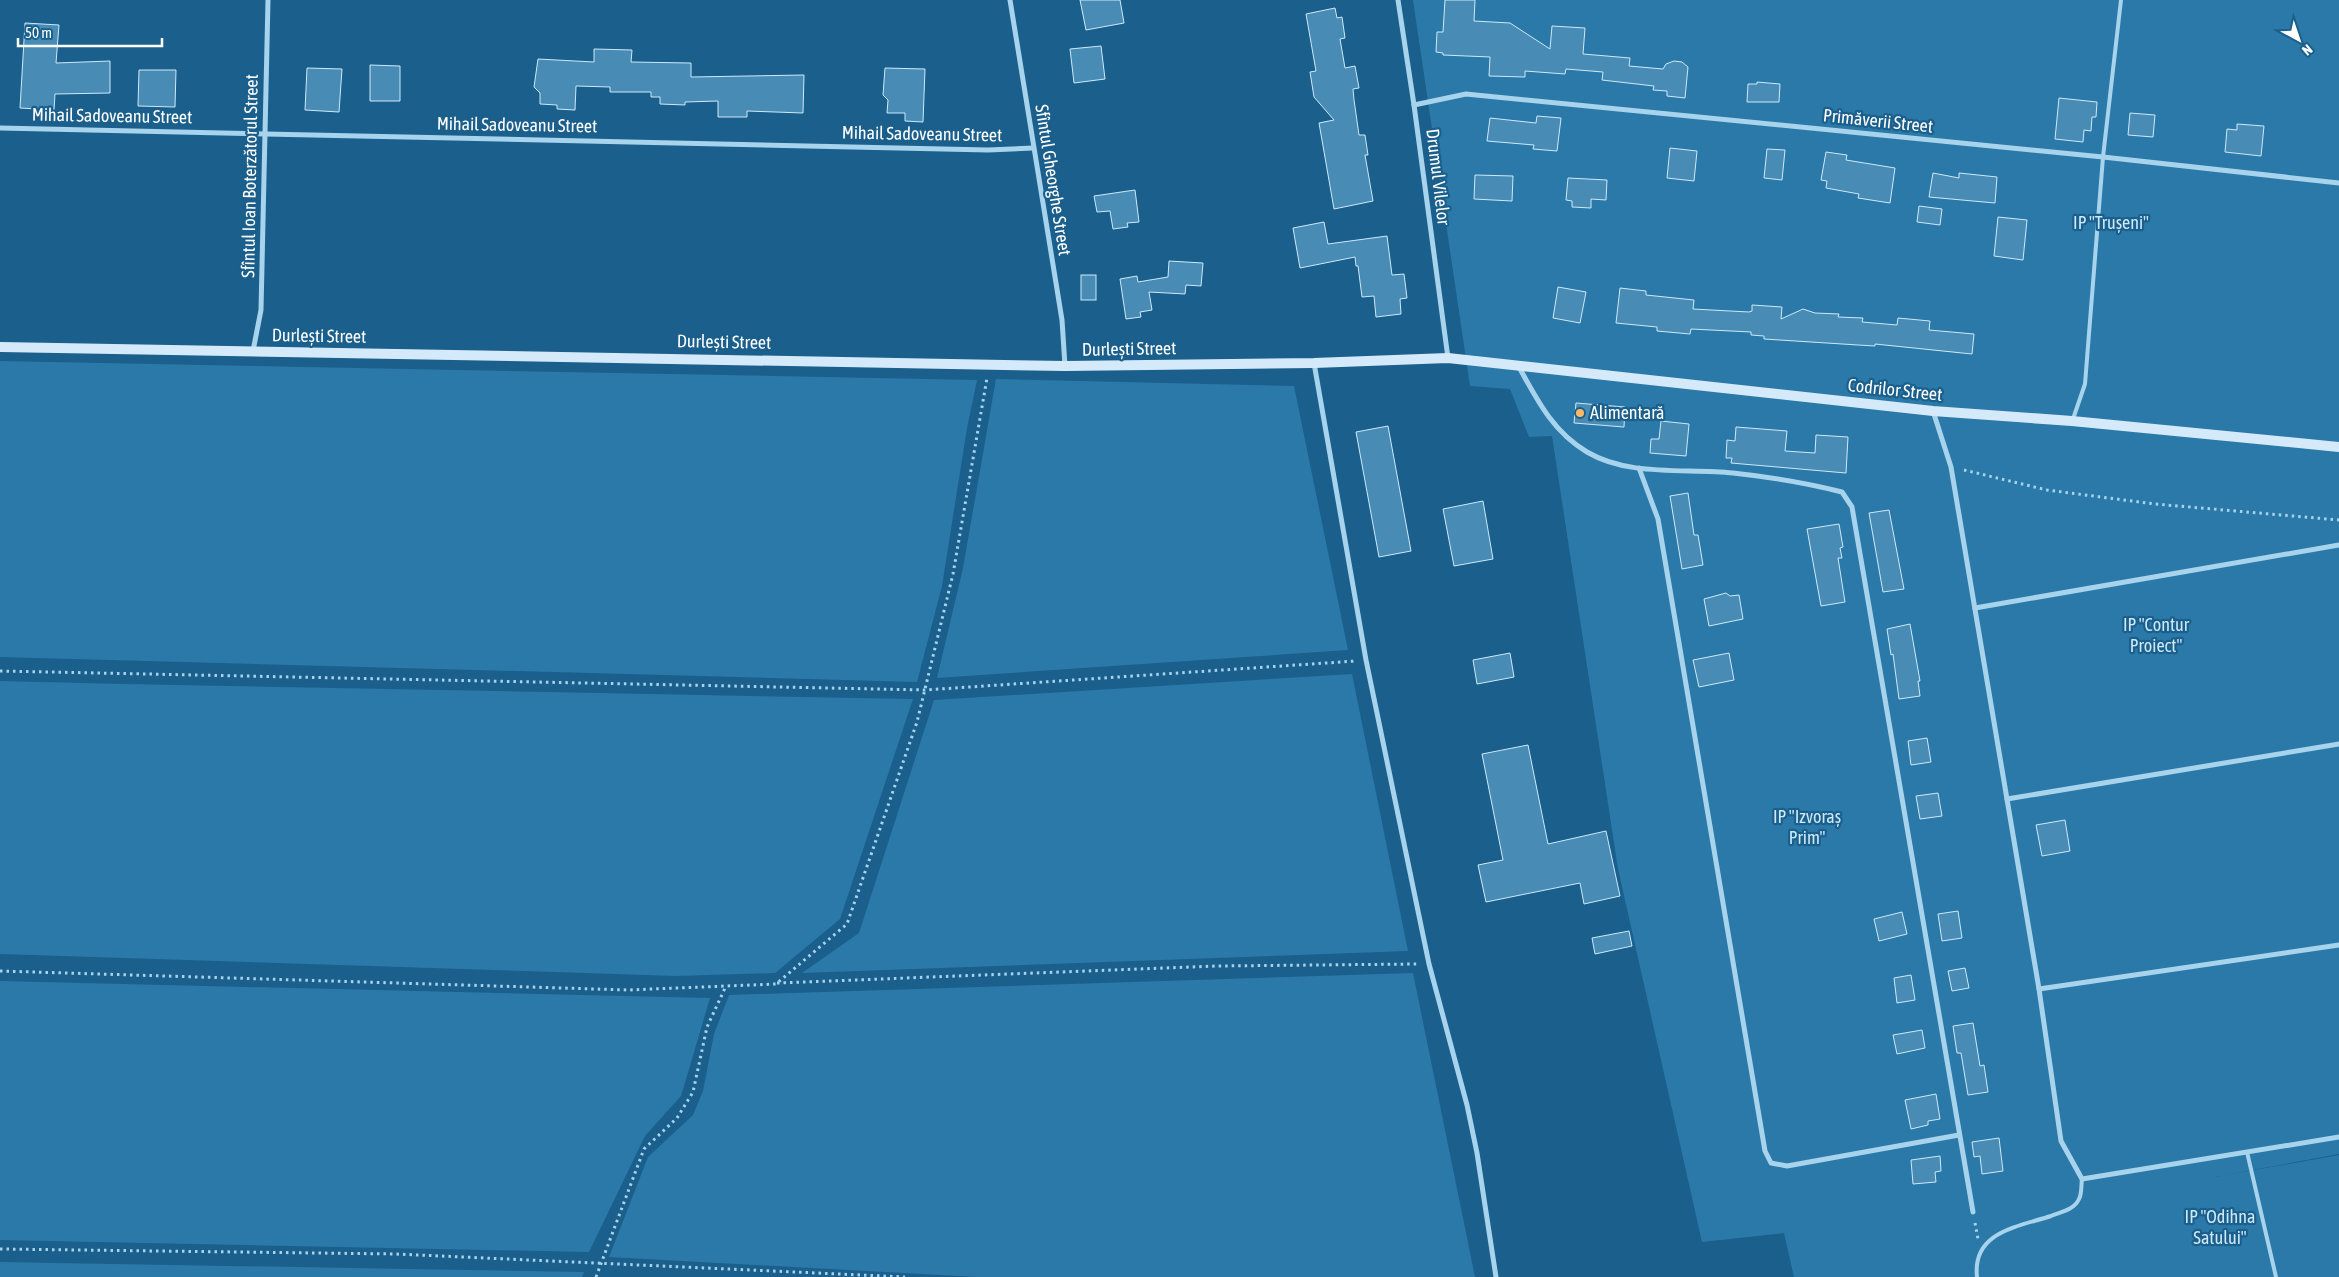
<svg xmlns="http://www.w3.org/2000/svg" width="2339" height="1277" viewBox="0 0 2339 1277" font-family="'Asap Condensed',sans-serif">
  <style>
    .green { fill: #2b79a8 }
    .building { fill: #488cb6; stroke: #cde9fa }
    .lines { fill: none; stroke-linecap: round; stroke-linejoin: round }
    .path { stroke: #a7d3ed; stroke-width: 3; stroke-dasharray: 2.5 4; stroke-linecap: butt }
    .lane { stroke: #a7d3ed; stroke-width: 4 }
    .street { stroke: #a7d3ed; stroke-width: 5 }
    .secondary { stroke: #d4eafa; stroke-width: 10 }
    .poi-dot { fill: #feb864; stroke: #1b5f8c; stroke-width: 2 }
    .labels { text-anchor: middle; stroke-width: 4.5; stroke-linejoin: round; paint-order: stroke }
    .street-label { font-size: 18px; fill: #fff; stroke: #1b5f8c }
    .park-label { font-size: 18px; fill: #cde9fa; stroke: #1b5f8c }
    .poi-label { font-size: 18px; fill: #fff; stroke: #1b5f8c; text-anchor: start }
  </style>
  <rect width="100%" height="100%" fill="#1b5f8c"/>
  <g class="green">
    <polygon points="1413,0 2339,0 2339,1154 2215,1177 2339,1155 2339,1277 1794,1277 1784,1233 1702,1242 1618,869 1552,436 1529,437 1510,389 1470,386"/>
    <polygon points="0,361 977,380 967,428 942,586 917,682 0,657"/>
    <polygon points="996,379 1294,386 1348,650 937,678 963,568"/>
    <polygon points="1352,674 1408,951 802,973 859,933 934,700"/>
    <polygon points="0,681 124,684 913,699 840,919 775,973 676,976 0,954"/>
    <polygon points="1413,973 1475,1277 977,1277 609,1257 648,1157 693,1115 703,1091 714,1034 729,995"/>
    <polygon points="0,981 710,998 681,1096 645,1136 589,1252 0,1240"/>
    <polygon points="0,1262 584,1272 582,1277 0,1277"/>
  </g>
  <g class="building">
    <polygon points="1080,0 1120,0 1124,23 1086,30"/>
    <polygon points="1445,0 1475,0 1474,21 1510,23 1550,49 1552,26 1585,28 1583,54 1630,58 1629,66 1663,69 1666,64 1674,61 1682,62 1688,67 1685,98 1667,96 1667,91 1653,90 1654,86 1602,80 1603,72 1566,69 1565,74 1525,71 1525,77 1489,76 1490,57 1443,55 1443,53 1436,52 1437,32 1443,32"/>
    <polygon points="1335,8 1337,18 1342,17 1345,38 1340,39 1345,68 1355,66 1359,88 1353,89 1354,100 1359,135 1365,135 1368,155 1365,155 1373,201 1334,209 1319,123 1334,120 1314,97 1310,72 1316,71 1306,14"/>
    <polygon points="25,23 59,25 56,63 110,61 110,93 55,94 54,110 20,108"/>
    <polygon points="1101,46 1105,79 1074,83 1070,49"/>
    <polygon points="594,49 632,50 631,62 691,63 691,77 804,75 803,113 747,111 747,117 718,117 718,101 685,102 685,105 660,104 660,97 651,97 651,92 610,92 610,87 576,86 575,110 557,109 557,105 540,104 540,93 534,87 538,59 594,62"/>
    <polygon points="370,65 400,66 400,101 370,101"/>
    <polygon points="307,68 342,69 339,112 305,110"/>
    <polygon points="885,68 925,69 923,122 905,121 905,113 887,113 888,100 883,95"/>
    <polygon points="139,70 176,70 175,107 138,106"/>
    <polygon points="1757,82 1780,84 1779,102 1747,102 1748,84 1757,84"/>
    <polygon points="2059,98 2097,102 2096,117 2092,117 2091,131 2084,130 2083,142 2055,139"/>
    <polygon points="2130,113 2155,115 2153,137 2128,135"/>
    <polygon points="1537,116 1561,118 1557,151 1533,149 1534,145 1487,141 1490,118 1536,123"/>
    <polygon points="2237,124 2264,126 2261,156 2225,152 2227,129 2237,130"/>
    <polygon points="1670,148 1697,151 1694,181 1667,178"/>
    <polygon points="1767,149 1785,150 1782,180 1764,178"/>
    <polygon points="1826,152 1847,155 1846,160 1895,168 1890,203 1858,198 1859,194 1826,188 1827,181 1821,180"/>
    <polygon points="1933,173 1959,178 1959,173 1997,177 1995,203 1929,197"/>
    <polygon points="1475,175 1513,176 1512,201 1474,199"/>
    <polygon points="1568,178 1607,180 1606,200 1591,199 1591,208 1572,207 1572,201 1566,200"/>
    <polygon points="1135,190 1139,222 1127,223 1128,227 1113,229 1110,211 1097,212 1094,196"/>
    <polygon points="1919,206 1942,209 1940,225 1917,222"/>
    <polygon points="1998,217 2027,220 2023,260 1994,256"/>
    <polygon points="1324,222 1328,244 1387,236 1392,275 1404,274 1407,298 1400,299 1401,314 1376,317 1374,296 1362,297 1358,266 1356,266 1355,257 1300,268 1293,228"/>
    <polygon points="1169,261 1203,263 1201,286 1186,285 1185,294 1149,292 1152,310 1140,312 1141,317 1126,319 1120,279 1137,276 1138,282 1168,277"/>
    <rect x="1081" y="275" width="15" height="25"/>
    <polygon points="1558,287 1586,292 1580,323 1553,318"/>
    <polygon points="1620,288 1646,291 1646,295 1694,300 1693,309 1749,312 1752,311 1752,305 1782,307 1781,319 1803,309 1815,313 1839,314 1838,317 1863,318 1862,322 1897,325 1898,318 1930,321 1929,330 1974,334 1972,354 1875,344 1875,346 1858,345 1764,339 1764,336 1751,335 1751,332 1691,329 1690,334 1657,331 1657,327 1616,323"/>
    <polygon points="1576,403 1625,407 1624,427 1574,423"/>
    <polygon points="1661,421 1689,424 1686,456 1650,453 1651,439 1659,439"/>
    <polygon points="1388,426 1411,551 1379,557 1356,432"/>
    <polygon points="1736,427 1787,431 1785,451 1815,453 1816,435 1848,437 1846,473 1731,463 1732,458 1726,458 1727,440 1735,441"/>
    <polygon points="1688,493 1694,535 1698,535 1703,565 1682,569 1670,496"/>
    <polygon points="1483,501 1493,559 1454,566 1443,509"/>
    <polygon points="1889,510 1904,589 1883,592 1869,513"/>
    <polygon points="1839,524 1843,547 1840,548 1842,558 1838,558 1845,602 1821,606 1807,529"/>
    <polygon points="1726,593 1730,596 1739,595 1743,619 1709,626 1704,599"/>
    <polygon points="1910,624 1920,681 1918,681 1920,696 1899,699 1893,654 1891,655 1887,629"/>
    <polygon points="1510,653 1514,677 1477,684 1473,660"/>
    <polygon points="1729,653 1734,680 1699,687 1693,660"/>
    <polygon points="1927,738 1931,762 1911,765 1908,741"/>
    <polygon points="1528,745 1548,844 1606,831 1620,896 1584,904 1580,883 1486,902 1478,865 1503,860 1482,754"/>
    <polygon points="1938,793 1942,816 1920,819 1916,796"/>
    <polygon points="2065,820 2070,851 2042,856 2036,825"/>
    <polygon points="1958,911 1962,938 1942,941 1938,914"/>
    <polygon points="1902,912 1907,934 1879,941 1874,919"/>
    <polygon points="1629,931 1632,946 1595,954 1592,938"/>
    <polygon points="1965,968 1969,988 1952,991 1948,971"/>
    <polygon points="1911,975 1915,1000 1897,1003 1894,978"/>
    <polygon points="1973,1023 1980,1066 1984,1065 1988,1092 1968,1095 1961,1053 1957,1053 1953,1026"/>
    <polygon points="1922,1030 1925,1048 1897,1054 1893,1035"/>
    <polygon points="1936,1094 1940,1119 1928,1121 1928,1125 1911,1129 1905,1100"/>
    <polygon points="1999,1138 2003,1171 1982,1174 1980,1156 1974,1157 1972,1142"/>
    <polygon points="1940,1156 1941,1171 1935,1172 1936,1182 1913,1184 1911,1160"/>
  </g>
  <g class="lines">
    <g class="path">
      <polyline points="1964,470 2047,490 2155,504 2339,520"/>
      <polyline points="0,671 925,690 1356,661"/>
      <polyline points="0,971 628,990 776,984 847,924 917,722 953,574 987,378"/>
      <polyline points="777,983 1216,966 1418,964"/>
      <polyline points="1975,1223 1978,1239"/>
      <polyline points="0,1249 396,1254 905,1277"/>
      <polyline points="596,1277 644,1149 677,1118 693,1092 707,1027 726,986"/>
    </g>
    <g class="lane">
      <polyline points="2073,419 2085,384 2103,157 2121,0"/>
      <polyline points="2247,1152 2276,1277"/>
      <path d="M1977,1277C1972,1232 2017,1227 2051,1216C2061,1212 2074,1210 2079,1199C2082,1194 2081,1185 2082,1179"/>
    </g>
    <g class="street">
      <polyline points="1010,0 1062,320 1065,366"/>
      <polyline points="1398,0 1414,105 1448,358"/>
      <polyline points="1414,105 1466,94 2103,157 2339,183"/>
      <polyline points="0,128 988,150 1033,148"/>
      <polyline points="253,351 261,310 268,0"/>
      <polyline points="1314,363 1366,660 1429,964 1467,1105 1477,1153 1496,1277"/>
      <path d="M1519,367C1537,400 1553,432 1587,452C1629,477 1686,468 1733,473C1770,477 1807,483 1842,492L1852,507L1973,1212"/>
      <polyline points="1933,411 1951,467 2039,989 2061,1141 2082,1179 2339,1137"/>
      <polyline points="1639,468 1658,519 1765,1151 1771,1163 1787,1166 1959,1135"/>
      <polyline points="1975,608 2339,545"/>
      <polyline points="2007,799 2339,744"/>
      <polyline points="2039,989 2339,945"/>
    </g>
    <polyline class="secondary" points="0,347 1065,366 1314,363 1448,358 1933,411 2072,421 2339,447"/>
  </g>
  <circle class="poi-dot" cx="1580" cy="413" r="5"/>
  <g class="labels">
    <g class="street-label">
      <text transform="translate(112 116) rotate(1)" y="6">Mihail Sadoveanu Street</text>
      <text transform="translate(1878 121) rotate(6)" y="6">Primăverii Street</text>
      <text transform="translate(517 125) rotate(1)" y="6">Mihail Sadoveanu Street</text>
      <text transform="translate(922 134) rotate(1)" y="6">Mihail Sadoveanu Street</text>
      <text transform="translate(250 176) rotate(-89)" y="6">Sfîntul Ioan Boterzătorul Street</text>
      <text transform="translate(1438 177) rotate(83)" y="6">Drumul Vilelor</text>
      <text transform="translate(1053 180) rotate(81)" y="6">Sfîntul Gheorghe Street</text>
      <text transform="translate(319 336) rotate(1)" y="6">Durlești Street</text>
      <text transform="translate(724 342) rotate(1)" y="6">Durlești Street</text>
      <text transform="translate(1129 349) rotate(-1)" y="6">Durlești Street</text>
      <text transform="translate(1895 390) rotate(6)" y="6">Codrilor Street</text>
    </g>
    <g class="park-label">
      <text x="2111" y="229">IP "Trușeni"</text>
      <text x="2156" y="631">IP "Contur<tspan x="2156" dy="21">Proiect"</tspan></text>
      <text x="1807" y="823">IP "Izvoraș<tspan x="1807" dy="21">Prim"</tspan></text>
      <text x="2220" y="1223">IP "Odihna<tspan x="2220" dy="21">Satului"</tspan></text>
    </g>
    <g class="poi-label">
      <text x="1590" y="419">Alimentară</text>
    </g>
  </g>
  <g transform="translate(2299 40) rotate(140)" stroke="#1b5f8c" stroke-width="4" paint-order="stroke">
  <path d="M0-4L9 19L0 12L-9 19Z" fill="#ffffff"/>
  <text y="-8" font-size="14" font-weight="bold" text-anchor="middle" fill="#ffffff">N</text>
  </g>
  <path d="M18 38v8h144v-8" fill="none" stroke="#ffffff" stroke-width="2.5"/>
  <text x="25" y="38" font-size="15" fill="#ffffff" stroke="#1b5f8c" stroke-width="4" paint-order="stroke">50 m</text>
</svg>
